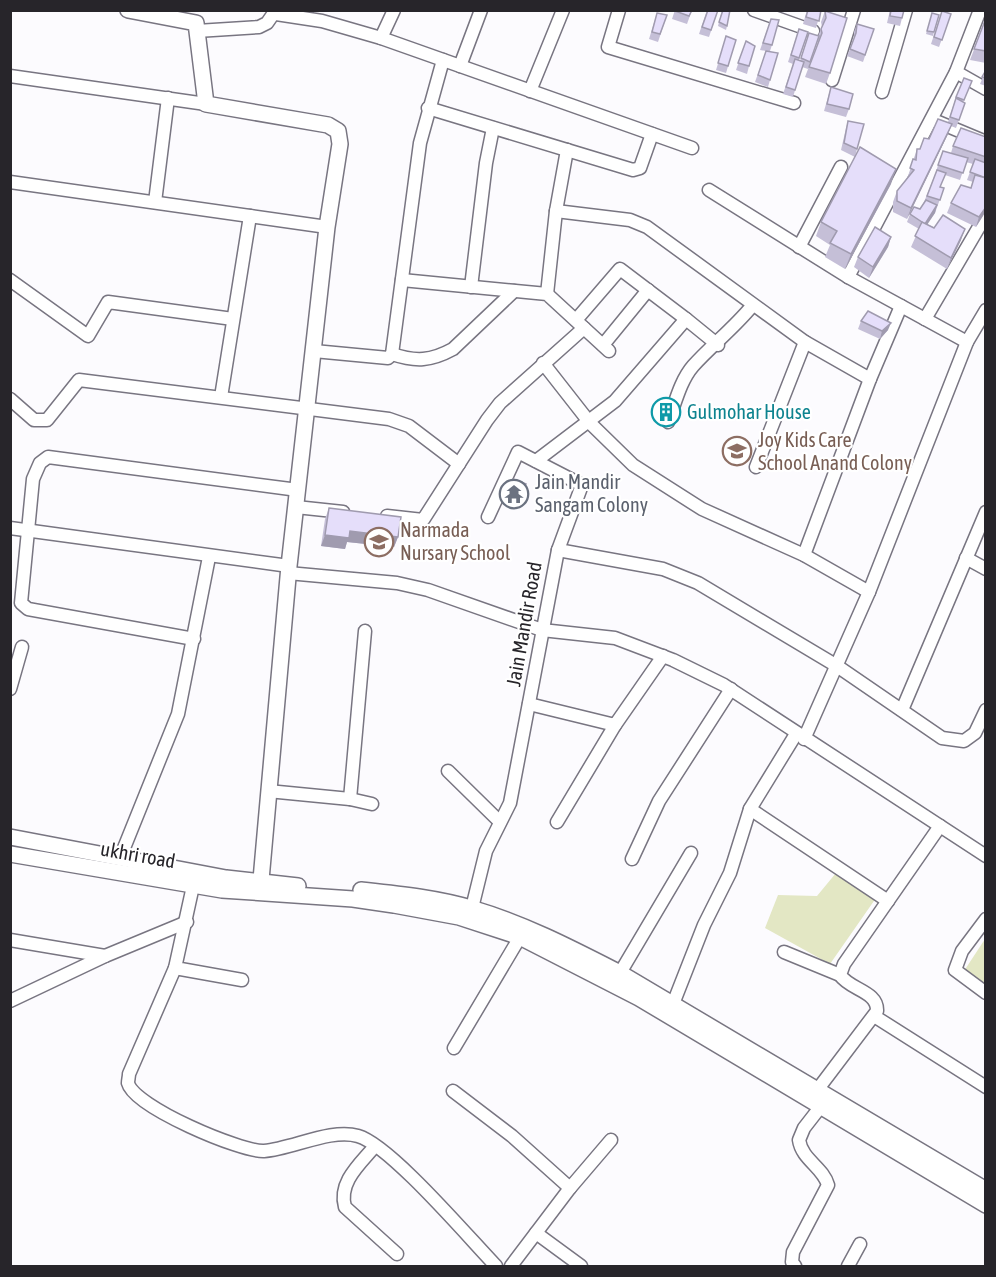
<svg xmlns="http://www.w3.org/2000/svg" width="996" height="1277" viewBox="0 0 996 1277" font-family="'Asap Condensed',sans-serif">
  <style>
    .green { fill: #e3e7c4 }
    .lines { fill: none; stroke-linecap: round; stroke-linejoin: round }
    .minor-casing { stroke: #787581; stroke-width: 15 }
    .tertiary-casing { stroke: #787581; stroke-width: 18 }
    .minor { stroke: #fff; stroke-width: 12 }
    .tertiary { stroke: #fff; stroke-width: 15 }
    .wall { fill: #c5bfd7 }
    .shaded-wall { fill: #a09baf }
    .building { fill: #e5defa; stroke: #a09baf; stroke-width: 1.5 }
    .labels { text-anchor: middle; stroke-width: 4.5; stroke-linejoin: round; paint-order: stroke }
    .culture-label { font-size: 20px; fill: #0d838f; stroke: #fff; text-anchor: start }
    .education-label { font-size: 20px; fill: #785e54; stroke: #fff; text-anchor: start }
    .worship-label { font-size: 20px; fill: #5b616d; stroke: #fff; text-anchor: start }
    .street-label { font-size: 20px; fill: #27252a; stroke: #fff }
  </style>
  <rect width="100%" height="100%" fill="#fcfbfe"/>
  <g class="green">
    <polygon points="836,873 876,898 830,964 765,928 778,895 817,896"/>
    <polygon points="985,939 985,984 964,971"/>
  </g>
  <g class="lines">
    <g class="minor-casing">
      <g id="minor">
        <polyline points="619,10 608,47 794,103"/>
        <polyline points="754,10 813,31"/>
        <polyline points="276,14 322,21 381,38 692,148"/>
        <polyline points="197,31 259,27 267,23 276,10"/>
        <polyline points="381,38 394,10"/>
        <polyline points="460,66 481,10"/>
        <polyline points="956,72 986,89"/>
        <polyline points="10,76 206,104"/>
        <polyline points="832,80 854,10"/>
        <polyline points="530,91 563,10"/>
        <polyline points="882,92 906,10"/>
        <polyline points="428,108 633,170 640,168 652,134"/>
        <polyline points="938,122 986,142"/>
        <polyline points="10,182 327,227"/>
        <polyline points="709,190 848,277 967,342"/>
        <polyline points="155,202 168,98"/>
        <polyline points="556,211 630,220 647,227 805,342 870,379"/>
        <polyline points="799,247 841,167"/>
        <polyline points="848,277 956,72 980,10"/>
        <polyline points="10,280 88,336 108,302 233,319"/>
        <polyline points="402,280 547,294 609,351"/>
        <polyline points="471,287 486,163 493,128"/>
        <polyline points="547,294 556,211 567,150"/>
        <polyline points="925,319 986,215"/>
        <polyline points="576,320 620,269 686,319"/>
        <polyline points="603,345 648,290"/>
        <polyline points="314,351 388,358 392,354 420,143 443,60"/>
        <path d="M392,354C416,362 431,361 453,349L514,291"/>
        <polyline points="543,363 590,423 633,465 702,509 804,555 869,592"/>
        <polyline points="221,397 250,216"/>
        <polyline points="10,399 34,420 47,420 79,380 389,419 409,426 459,464"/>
        <path d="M668,422C675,404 680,381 693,366C712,345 734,328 752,306"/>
        <polyline points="536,461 615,401 686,319 718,345"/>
        <polyline points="756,467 805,342"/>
        <polyline points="296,507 343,512"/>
        <polyline points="387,516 423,520 487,420 500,403 584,328"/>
        <polyline points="10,528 289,566"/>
        <polyline points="558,550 663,569 698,583 837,666 942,738 964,741 975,733 986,710"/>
        <polyline points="804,555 870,379 901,306"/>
        <polyline points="966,558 986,569"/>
        <polyline points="288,573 397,583 428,590 542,630 615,638 673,660 724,685 986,856"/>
        <polyline points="194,639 28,609 21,603 33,479 40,463 48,457 298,490"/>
        <polyline points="10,689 22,647"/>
        <polyline points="529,704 615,725 663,656"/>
        <polyline points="902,710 986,512"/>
        <polyline points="796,734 750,809 888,901"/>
        <polyline points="804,739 869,592 967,342 986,310"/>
        <polyline points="448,771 500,822"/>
        <polyline points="268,791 350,799 372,804"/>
        <polyline points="350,799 365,631"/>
        <polyline points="557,822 615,725"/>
        <polyline points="120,858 178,714 209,557"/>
        <polyline points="632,859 659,801 731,689"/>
        <polyline points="193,886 175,968 242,980"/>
        <polyline points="472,908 486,851 510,803 558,550 582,485 518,452 488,517"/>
        <polyline points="986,919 962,951 955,970 986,993"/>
        <polyline points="10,940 105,956"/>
        <polyline points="784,952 840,975"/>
        <path d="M175,968L129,1074C129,1077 128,1080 128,1083C134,1107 241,1152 264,1151C292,1149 331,1128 358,1136C390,1145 469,1238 496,1266"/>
        <polyline points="620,973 691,853"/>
        <polyline points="10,1001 105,956 187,922"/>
        <polyline points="673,1004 704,925 730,873 750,809"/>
        <polyline points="874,1016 986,1087"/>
        <polyline points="454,1048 520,937"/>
        <path d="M818,1089L877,1011C878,991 850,990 840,975L844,964L940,826"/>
        <polyline points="453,1091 512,1136 570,1188"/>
        <path d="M375,1146C360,1164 338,1182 345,1207L397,1254"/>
        <polyline points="536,1233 581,1266"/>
        <polyline points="511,1266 570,1188 611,1140"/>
        <path d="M795,1266L792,1262L793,1252L828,1185C823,1167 802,1160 799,1140L804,1128L825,1101"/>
        <polyline points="848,1266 860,1244"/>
      </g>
    </g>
    <g class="tertiary-casing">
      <g id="tertiary">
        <polyline points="128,10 196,23 206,104 328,125 338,131 340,144 327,227 289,566 260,891"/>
        <polyline points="10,837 226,878 298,886"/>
        <polyline points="10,854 222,890 353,899 394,905 459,917 520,937 639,998 986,1205"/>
        <path d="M361,890C398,894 438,898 474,909C525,924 573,949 620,973L986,1190"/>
      </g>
    </g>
    <use href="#minor" class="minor"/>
    <use href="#tertiary" class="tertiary"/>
  </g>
  <g class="wall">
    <polygon points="675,10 692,10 687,24 672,19"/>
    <polygon points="707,10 718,10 709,37 699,34"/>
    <polygon points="722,10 727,26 726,30 718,26"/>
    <polygon points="807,10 821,10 816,28 803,24"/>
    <polygon points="890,10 904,10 900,26 887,23"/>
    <polygon points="825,11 830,73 826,84 805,77 818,43 817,41 808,69 802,67 793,97 783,94 793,64 788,62 799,29 808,32 799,60 800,61 809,33 818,36 822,27 821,22"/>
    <polygon points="942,11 951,14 939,47 931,44"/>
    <polygon points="657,13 667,15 658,42 649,39"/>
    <polygon points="932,13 934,32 933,36 926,34"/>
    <polygon points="986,18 986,63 970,60"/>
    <polygon points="771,19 772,45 770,51 770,80 768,87 755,82 766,51 760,50"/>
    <polygon points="857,24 874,29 863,62 847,56 854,40 854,32"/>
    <polygon points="736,40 726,73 716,70 724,44"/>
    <polygon points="746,41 749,66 747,74 736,70"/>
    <polygon points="986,70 986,86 980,84"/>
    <polygon points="972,81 963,102 965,103 956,128 951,126 948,134 907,219 893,212 893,202 897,191 907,179 917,149 920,149 948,122 956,97"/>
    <polygon points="831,87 849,109 846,117 824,111"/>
    <polygon points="848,121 857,149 855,157 841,150 846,128"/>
    <polygon points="986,137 986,211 976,227 947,213 951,203 971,188 973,182 967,180 973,164 966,162 960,180 945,175 940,187 944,188 935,213 927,224 961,240 947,269 911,247 919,229 907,222 910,214 920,209 924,202 936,172 940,158 951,153 953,146"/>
    <polygon points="891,184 845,269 825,257 830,245 816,236 821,222"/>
    <polygon points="891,237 888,247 869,278 854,267 858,257"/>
    <polygon points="861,321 888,330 880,339 858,329"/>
    <polygon points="666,403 673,407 668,418 661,414"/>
    <polygon points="513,479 526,484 518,504 506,499"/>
    <polygon points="329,508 398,537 394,547 347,542 345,549 321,546 325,519"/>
  </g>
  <g class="shaded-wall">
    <polygon points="952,124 948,134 907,219 911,208"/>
    <polygon points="896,169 891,184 845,269 851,254"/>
    <polygon points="937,205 935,213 923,231 925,224"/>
    <polygon points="986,207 986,211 976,227 979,217"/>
    <polygon points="965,229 961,240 947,269 951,258"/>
    <polygon points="891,237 888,247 869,278 873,267"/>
    <polygon points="891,323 888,330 880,339 882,331"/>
    <polygon points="350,531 398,537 394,547 347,542 345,549 321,546 325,535"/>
  </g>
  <g class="building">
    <polygon points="675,10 692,10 689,16 675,11"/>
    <polygon points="708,10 718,10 711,30 702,27"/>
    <polygon points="723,10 730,10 727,26 719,22"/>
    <polygon points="808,10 821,10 819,21 806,17"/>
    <polygon points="891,10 904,10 902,18 890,16"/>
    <polygon points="825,11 847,18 830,73 809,67 822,33 821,29 826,18"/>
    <polygon points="942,11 951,14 942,40 934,37"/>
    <polygon points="657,13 667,15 660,34 652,32"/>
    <polygon points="932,13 939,15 934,32 927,31"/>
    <polygon points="986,18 986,51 974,49"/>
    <polygon points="771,19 779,20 772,45 763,43"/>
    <polygon points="857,24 874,29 865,55 850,49 856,33"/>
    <polygon points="799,29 808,32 799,58 791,55"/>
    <polygon points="809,33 819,36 810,62 801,58"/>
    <polygon points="726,36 736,40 728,66 718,63"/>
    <polygon points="746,41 755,46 749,66 738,63"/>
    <polygon points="766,51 778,53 770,80 758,75"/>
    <polygon points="795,59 804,62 795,90 786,87"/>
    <polygon points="986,70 986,78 982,77"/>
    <polygon points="964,78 972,81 964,100 956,97"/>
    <polygon points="831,87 853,94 849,109 827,104"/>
    <polygon points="956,98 965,103 959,120 950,117"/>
    <polygon points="938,119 952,124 911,208 897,201 897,191 914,170 910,168 913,159 916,160 917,149 920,149 924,138 929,139"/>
    <polygon points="848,121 864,124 857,149 844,143"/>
    <polygon points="961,128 986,137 986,157 953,146"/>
    <polygon points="860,147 896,169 851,254 830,243 837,231 821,222"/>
    <polygon points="943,151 968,158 963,173 938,165"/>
    <polygon points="975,159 986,163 986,178 970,172"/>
    <polygon points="937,170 946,173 940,187 944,188 940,200 927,196"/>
    <polygon points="975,175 986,178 986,207 979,217 951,203 961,185 971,188"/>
    <polygon points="926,200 937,205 925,224 910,214 914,207 920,209"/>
    <polygon points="943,215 965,229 951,258 915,236 922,222 934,228"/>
    <polygon points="875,227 891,237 873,267 858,257"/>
    <polygon points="868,311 891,323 882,331 861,321"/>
    <polygon points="666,403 673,407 669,414 662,410"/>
    <polygon points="513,479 526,484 521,496 508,492"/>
    <polygon points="329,508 401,517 398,537 350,531 349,538 325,535"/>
  </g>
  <defs>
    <g id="building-ring" transform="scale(1.5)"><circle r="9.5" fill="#fff" stroke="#0f9aa8" stroke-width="1.5"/><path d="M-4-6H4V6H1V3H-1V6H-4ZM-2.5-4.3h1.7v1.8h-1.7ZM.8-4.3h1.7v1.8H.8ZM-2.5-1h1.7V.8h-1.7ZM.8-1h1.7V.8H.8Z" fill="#0f9aa8"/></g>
    <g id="school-ring" transform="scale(1.5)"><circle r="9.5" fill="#fff" stroke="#8d6e63" stroke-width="1.5"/><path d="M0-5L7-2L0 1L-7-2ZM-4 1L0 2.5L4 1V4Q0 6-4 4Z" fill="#8d6e63"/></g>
    <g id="temple-ring" transform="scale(1.5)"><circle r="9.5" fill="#fff" stroke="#6b7280" stroke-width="1.5"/><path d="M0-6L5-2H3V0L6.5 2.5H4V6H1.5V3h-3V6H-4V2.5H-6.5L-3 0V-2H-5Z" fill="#6b7280"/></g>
  </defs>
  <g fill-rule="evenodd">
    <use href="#building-ring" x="666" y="412"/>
    <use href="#school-ring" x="737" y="451"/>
    <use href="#temple-ring" x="514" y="494"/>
    <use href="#school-ring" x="379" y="542"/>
  </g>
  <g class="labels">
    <g class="culture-label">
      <text x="687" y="419">Gulmohar House</text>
    </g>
    <g class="education-label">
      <text x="758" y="447">Joy Kids Care<tspan x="758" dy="23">School Anand Colony</tspan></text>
      <text x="400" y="537">Narmada<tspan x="400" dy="23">Nursary School</tspan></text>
    </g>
    <g class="worship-label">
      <text x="535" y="489">Jain Mandir<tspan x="535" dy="23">Sangam Colony</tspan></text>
    </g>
    <g class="street-label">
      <text transform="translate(524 624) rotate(-80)" y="7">Jain Mandir Road</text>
      <text transform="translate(138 855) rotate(10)" y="7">ukhri road</text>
    </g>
  </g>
  <rect width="996" height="1277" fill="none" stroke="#27252a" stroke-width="24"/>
</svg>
